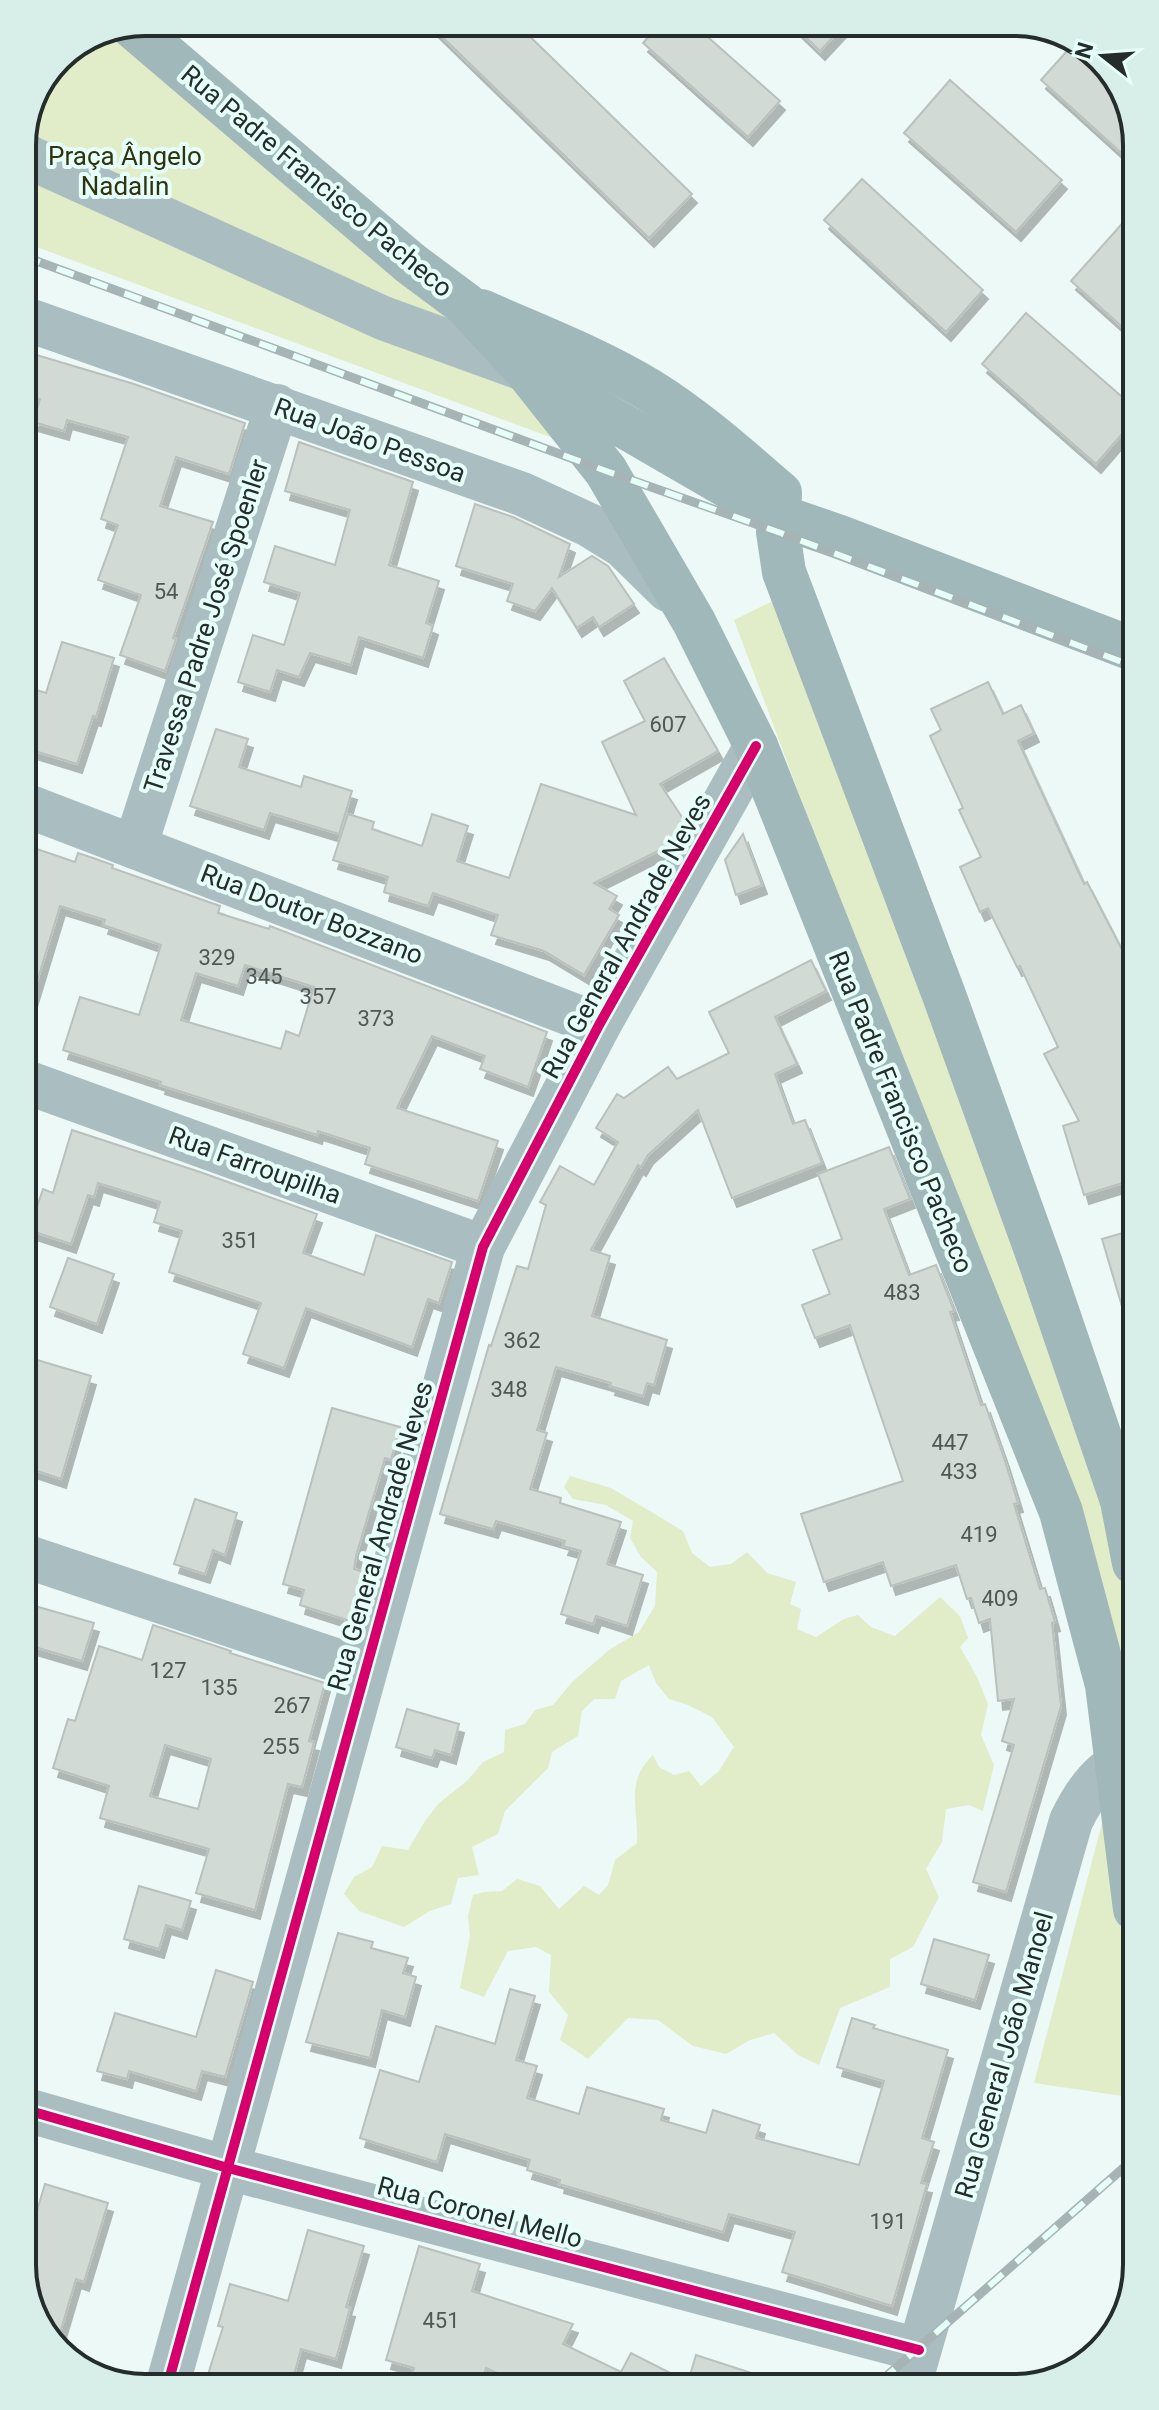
<svg xmlns="http://www.w3.org/2000/svg" width="1159" height="2410" viewBox="0 0 1159 2410" font-family="Roboto,sans-serif">
  <style>
    .green { fill: #e1ecc9 }
    .building { fill: #d2dad6; stroke: #b9c0bd; stroke-width: 2; fill-rule: evenodd; filter: url(#shadow) }
    .lines { fill: none; stroke-linecap: round; stroke-linejoin: round }
    .minor { stroke: #aabec1; stroke-width: 44 }
    .major { stroke: #a1b8ba; stroke-width: 44 }
    .rail-casing { stroke: #a6b4b5; stroke-width: 9 }
    .rail { stroke: #e7fff9; stroke-width: 6; stroke-dasharray: 18; stroke-linecap: butt }
    .cycleway-casing { stroke: #e7fff9; stroke-width: 15 }
    .cycleway { stroke: #d6006c; stroke-width: 10 }
    .labels { text-anchor: middle; stroke-width: 8; stroke-linejoin: round; paint-order: stroke }
    .number-label { font-size: 22px; fill: #505856 }
    .park-label { font-size: 26px; fill: #2f3310; stroke: #e7fff9 }
    .street-label { font-size: 26px; fill: #242d2b; stroke: #e7fff9 }
    .rim { fill: none; stroke: #242d2b; stroke-width: 4 }
  </style>
  <defs>
    <filter id="shadow"><feDropShadow dx="5" dy="9" stdDeviation="0" flood-color="#0004"/></filter>
  </defs>
  <rect width="100%" height="100%" fill="#edf9f6"/>
  <g class="green">
    <polygon points="122,32 483,348 561,441 23,242 22,137 58,58"/>
    <polygon points="783,596 1119,1522 1134,1600 1134,1647 1120,1651 734,620"/>
    <path d="M570,1476L611,1488L683,1531L692,1553L710,1567L731,1564L747,1552L767,1573L796,1582L790,1604L801,1609L797,1629L816,1637L844,1619L858,1615L871,1627L895,1636L940,1597L960,1616L968,1638L960,1647L977,1677L988,1704L981,1735L994,1765L983,1811L969,1805L946,1809L942,1842L926,1869L939,1897L913,1947L890,1959V1987L840,2008L819,2065L798,2055L774,2033L750,2040L726,2054L693,2046L658,2020L628,2018L588,2059L560,2040L568,2015L549,1992L551,1955L536,1947L508,1951L484,1997L460,1988L470,1936L468,1916L473,1895L484,1892L502,1891L517,1879L540,1886L559,1909L584,1886L599,1895L608,1885L615,1860L637,1843C639,1808 624,1783 653,1755L659,1767L674,1775L689,1771L701,1786L719,1771L734,1747L712,1717L688,1705L669,1699L656,1683L649,1665L621,1681L615,1699H594L582,1711L578,1736L552,1752L548,1768L505,1811L498,1834L472,1847L479,1875L458,1878L451,1904L430,1911L404,1927L359,1911L344,1894L354,1877L372,1867L382,1846L408,1850L425,1821L439,1803L468,1780L483,1762L504,1752L505,1730L525,1724L535,1710L553,1705L572,1682L609,1650L639,1632L655,1606L657,1572L641,1557L630,1538L633,1521L606,1505L573,1499L564,1487Z"/>
    <polygon points="1108,1800 1136,2077 1136,2098 1034,2083"/>
  </g>
  <g class="building">
    <polygon points="427,22 515,22 692,194 649,238"/>
    <polygon points="662,22 691,22 780,101 748,137 643,43"/>
    <polygon points="790,22 847,22 820,51"/>
    <polygon points="1075,42 1089,47 1128,98 1128,159 1041,80"/>
    <polygon points="950,80 1062,180 1016,232 904,133"/>
    <polygon points="862,179 983,290 946,332 824,220"/>
    <polygon points="1128,217 1128,224 1129,333 1071,281"/>
    <polygon points="1026,313 1129,403 1129,426 1096,464 982,364"/>
    <polygon points="23,351 134,384 245,423 229,474 176,457 160,506 213,522 173,638 176,639 165,671 120,655 141,595 98,580 118,525 101,519 128,437 67,420 64,431 33,422 40,399 23,393"/>
    <polygon points="299,442 413,482 389,565 439,581 426,623 433,626 423,658 359,637 351,665 310,653 299,677 277,670 270,692 238,682 253,635 284,645 300,593 264,582 275,546 335,565 350,510 285,491"/>
    <polygon points="475,504 513,517 570,544 559,577 592,556 608,566 634,604 599,627 593,617 577,628 552,588 535,611 507,601 513,584 456,566"/>
    <polygon points="62,642 114,658 96,717 93,716 77,764 25,748 24,686 46,693"/>
    <polygon points="664,658 718,751 660,784 684,820 670,845 594,883 617,896 609,909 619,915 584,975 544,951 491,935 498,915 433,893 428,906 384,892 388,877 333,860 348,814 374,822 372,829 422,846 432,814 468,826 457,861 509,878 541,784 636,815 602,742 645,721 624,681"/>
    <polygon points="988,682 1003,714 1021,705 1034,733 1018,741 1084,884 1087,882 1132,969 1132,1180 1084,1195 1063,1126 1079,1121 1044,1054 1058,1047 1020,966 1017,967 988,908 980,912 960,867 981,857 959,810 963,808 930,736 941,730 931,709"/>
    <polygon points="216,729 248,739 239,767 301,787 304,776 352,791 339,834 270,813 264,830 190,806"/>
    <polygon points="743,834 762,885 736,895 725,860"/>
    <path d="M25,845L75,862L78,853L93,858L113,865L112,868L220,906L218,913L269,929L270,926L547,1032L528,1087L480,1069L485,1056L432,1036L397,1108L498,1141L478,1201L365,1164L370,1148L318,1131L317,1135L160,1085L161,1082L63,1050L80,997L139,1015L161,945L103,925L105,920L60,906L32,998L26,997ZM245,965L314,987L299,1036L286,1031L281,1049L181,1020L196,973L238,986Z"/>
    <polygon points="811,960 826,991 775,1017 797,1064 775,1074 793,1124 805,1120 822,1163 732,1198 698,1110 648,1155 641,1167 638,1165 591,1250 610,1256 592,1316 667,1340 654,1385 647,1383 643,1396 610,1386 611,1383 556,1367 537,1430 547,1433 530,1489 561,1498 560,1503 621,1522 607,1564 643,1575 627,1626 596,1616 593,1624 561,1614 581,1551 563,1546 565,1541 496,1521 493,1529 440,1514 489,1345 491,1346 517,1266 528,1269 546,1205 540,1202 560,1166 594,1185 618,1142 596,1128 617,1094 624,1098 668,1067 677,1079 729,1053 709,1012"/>
    <polygon points="72,1130 200,1172 317,1214 303,1253 364,1275 376,1235 452,1262 439,1303 428,1299 412,1347 306,1308 284,1368 243,1354 261,1303 169,1272 182,1231 154,1222 160,1202 98,1183 94,1197 88,1195 71,1244 29,1230 43,1189 53,1193"/>
    <polygon points="889,1147 910,1199 884,1209 909,1275 936,1265 954,1311 950,1312 981,1405 985,1404 1004,1458 1018,1503 1014,1504 1040,1589 1045,1588 1055,1622 1052,1623 1061,1706 1006,1892 973,1882 1014,1745 1002,1741 1014,1699 998,1701 990,1619 979,1623 971,1598 967,1599 956,1565 891,1586 883,1562 824,1582 801,1514 903,1481 850,1325 815,1338 802,1305 830,1294 813,1250 842,1239 818,1174"/>
    <polygon points="1133,1230 1133,1319 1126,1320 1102,1239"/>
    <polygon points="68,1258 114,1274 97,1324 50,1307"/>
    <polygon points="27,1357 91,1376 61,1479 28,1468"/>
    <polygon points="332,1408 400,1427 391,1460 385,1458 356,1556 354,1569 367,1573 353,1622 300,1605 304,1590 283,1584"/>
    <polygon points="195,1499 237,1513 225,1555 213,1550 205,1574 174,1564"/>
    <polygon points="28,1604 94,1623 82,1661 28,1645"/>
    <path d="M153,1625L231,1651L230,1653L325,1683L309,1741L314,1742L302,1787L288,1784L255,1910L196,1893L209,1849L100,1818L109,1786L53,1768L68,1719L75,1721L99,1646L142,1660ZM165,1745L211,1759L198,1809L150,1796Z"/>
    <polygon points="407,1709 459,1724 451,1755 435,1750 432,1758 396,1747"/>
    <polygon points="139,1886 191,1901 182,1930 166,1925 159,1949 124,1939"/>
    <polygon points="338,1933 373,1942 371,1948 408,1958 403,1973 416,1977 405,2017 382,2010 370,2058 306,2042"/>
    <polygon points="934,1939 989,1955 975,2000 921,1984"/>
    <polygon points="216,1970 253,1982 225,2077 202,2071 196,2091 129,2071 127,2079 97,2071 115,2013 196,2037"/>
    <polygon points="510,1989 535,1996 516,2060 537,2066 527,2098 579,2114 587,2087 664,2109 661,2120 706,2133 713,2110 760,2125 756,2138 859,2165 884,2081 837,2067 852,2018 875,2025 873,2028 948,2050 922,2138 934,2142 921,2183 927,2184 892,2306 782,2272 795,2232 729,2214 723,2232 668,2216 559,2184 560,2180 527,2170 530,2160 445,2134 437,2162 360,2138 380,2070 419,2082 436,2026 495,2044"/>
    <polygon points="45,2184 108,2203 84,2282 76,2279 57,2343 31,2312 31,2231"/>
    <polygon points="308,2230 364,2246 346,2307 350,2308 336,2359 301,2349 291,2386 204,2387 223,2327 218,2326 230,2284 288,2301"/>
    <polygon points="419,2246 480,2264 472,2291 573,2324 563,2344 621,2372 631,2353 688,2382 696,2355 764,2377 763,2382 521,2384 486,2368 481,2384 409,2385 414,2368 386,2360"/>
  </g>
  <g class="lines">
    <g class="minor">
      <polyline points="22,154 383,318 526,370"/>
      <polyline points="23,318 522,494 589,525 623,546 668,590"/>
      <polyline points="25,805 599,1025"/>
      <polyline points="135,847 277,406"/>
      <polyline points="26,1082 483,1247"/>
      <polyline points="28,1557 365,1670"/>
      <polyline points="30,2111 228,2168 919,2350"/>
      <path d="M911,2380L1071,1821C1085,1792 1103,1766 1135,1757"/>
      <polyline points="167,2387 483,1247 599,1025 756,746"/>
    </g>
    <g class="major">
      <polyline points="133,27 410,263 465,304 526,370 606,471 694,622 756,746 1061,1512 1107,1685 1135,1909"/>
      <path d="M481,311C538,336 596,358 649,390C696,419 738,457 780,493L778,532L784,572L944,995L1041,1264L1122,1501L1134,1563"/>
      <polyline points="546,381 779,516 840,537 1130,648"/>
    </g>
    <g class="rail-casing">
      <g id="rail">
        <polyline points="23,256 606,471 778,532 1130,665"/>
        <polyline points="881,2381 1137,2156"/>
      </g>
    </g>
    <use href="#rail" class="rail"/>
    <g class="cycleway-casing">
      <g id="cycleway">
        <polyline points="30,2111 228,2168 919,2350"/>
        <polyline points="167,2387 483,1247 599,1025 756,746"/>
      </g>
    </g>
    <use href="#cycleway" class="cycleway"/>
  </g>
  <g class="labels">
    <g class="number-label">
      <text x="166" y="599">54</text>
      <text x="668" y="732">607</text>
      <text x="217" y="965">329</text>
      <text x="264" y="984">345</text>
      <text x="318" y="1004">357</text>
      <text x="376" y="1026">373</text>
      <text x="240" y="1248">351</text>
      <text x="902" y="1300">483</text>
      <text x="522" y="1348">362</text>
      <text x="509" y="1397">348</text>
      <text x="950" y="1450">447</text>
      <text x="959" y="1479">433</text>
      <text x="979" y="1542">419</text>
      <text x="1000" y="1606">409</text>
      <text x="168" y="1678">127</text>
      <text x="219" y="1695">135</text>
      <text x="292" y="1713">267</text>
      <text x="281" y="1754">255</text>
      <text x="888" y="2229">191</text>
      <text x="441" y="2328">451</text>
    </g>
    <g class="park-label">
      <text x="125" y="165">Praça Ângelo<tspan x="125" dy="30">Nadalin</tspan></text>
    </g>
    <g class="street-label">
      <text transform="translate(317 181) rotate(40)" y="9">Rua Padre Francisco Pacheco</text>
      <text transform="translate(370 440) rotate(20)" y="9">Rua João Pessoa</text>
      <text transform="translate(206 626) rotate(-72)" y="9">Travessa Padre José Spoenler</text>
      <text transform="translate(312 914) rotate(21)" y="9">Rua Doutor Bozzano</text>
      <text transform="translate(626 936) rotate(-61)" y="9">Rua General Andrade Neves</text>
      <text transform="translate(901 1112) rotate(68)" y="9">Rua Padre Francisco Pacheco</text>
      <text transform="translate(255 1165) rotate(20)" y="9">Rua Farroupilha</text>
      <text transform="translate(380 1536) rotate(-74)" y="9">Rua General Andrade Neves</text>
      <text transform="translate(1004 2055) rotate(-74)" y="9">Rua General João Manoel</text>
      <text transform="translate(480 2212) rotate(15)" y="9">Rua Coronel Mello</text>
    </g>
  </g>
  <path d="M0 0H1159V2410H0ZM145 36H1014A109 109 0 0 1 1123 145V2265A109 109 0 0 1 1014 2374H145A109 109 0 0 1 36 2265V145A109 109 0 0 1 145 36Z" fill="#d7eee9" fill-rule="evenodd"/>
  <path class="rim" d="M145 36H1014A109 109 0 0 1 1123 145V2265A109 109 0 0 1 1014 2374H145A109 109 0 0 1 36 2265V145A109 109 0 0 1 145 36Z"/>
  <g transform="translate(1103 56) rotate(287)" stroke="#e7fff9" stroke-width="6" paint-order="stroke">
  <path d="M0-6L14 30L0 20L-14 30Z" fill="#242d2b"/>
  <text y="-12" font-size="22" font-weight="bold" text-anchor="middle" fill="#242d2b">N</text>
  </g>
</svg>
